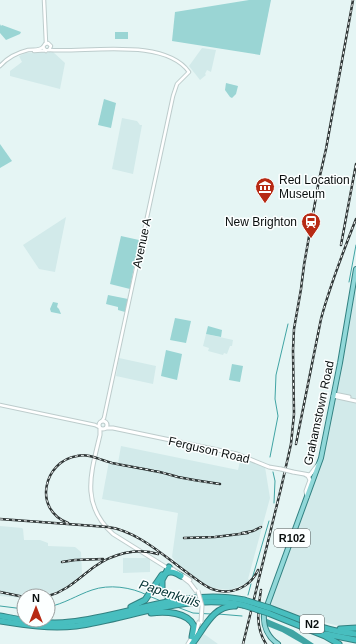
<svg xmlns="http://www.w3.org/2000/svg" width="356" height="644" viewBox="0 0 356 644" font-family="Arial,sans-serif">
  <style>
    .built { fill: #d2eaea }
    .green { fill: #9ad5d4 }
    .water { fill: #40a4a4 }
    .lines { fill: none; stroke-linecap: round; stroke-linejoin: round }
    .stream { stroke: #40a4a4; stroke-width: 1 }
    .tertiary-casing { stroke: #bdcccc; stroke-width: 4.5 }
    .secondary-casing { stroke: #bdcccc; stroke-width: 5 }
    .primary-casing { stroke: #328181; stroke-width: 6 }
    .motorway-casing { stroke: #328181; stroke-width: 7 }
    .tertiary { stroke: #fff; stroke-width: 2.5 }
    .secondary { stroke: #fff; stroke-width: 3 }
    .primary { stroke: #91d8d9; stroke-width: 4 }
    .motorway { stroke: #48bebf; stroke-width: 5 }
    .rail-casing { stroke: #2f3636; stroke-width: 2.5 }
    .rail { stroke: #fcffff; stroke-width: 1; stroke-dasharray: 3; stroke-linecap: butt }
    .secondary-bridge-casing { stroke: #bdcccc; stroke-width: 5; stroke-linecap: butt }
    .motorway-bridge-casing { stroke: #328181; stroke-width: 7; stroke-linecap: butt }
    .secondary-bridge { stroke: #fff; stroke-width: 3 }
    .motorway-bridge { stroke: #48bebf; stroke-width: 5 }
    .labels { text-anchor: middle; stroke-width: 3; stroke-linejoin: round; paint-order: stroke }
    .shield { fill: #fcffff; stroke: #535757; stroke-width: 1 }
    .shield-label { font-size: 11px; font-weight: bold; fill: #0a0f0f }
    .poi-label { font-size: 12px; fill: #0a0f0f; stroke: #fcffff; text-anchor: start }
    .street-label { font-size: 12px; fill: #0a0f0f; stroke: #fcffff }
    .water-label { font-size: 13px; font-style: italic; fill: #003132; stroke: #fcffff }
  </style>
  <rect width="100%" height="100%" fill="#e5f5f4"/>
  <g class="built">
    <polygon points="202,48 216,50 211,72 207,70 205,74 206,75 200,80 189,66"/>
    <polygon points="53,52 65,63 60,89 10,76 10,71 22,62 19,56 26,53"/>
    <polygon points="122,118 137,121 140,125 142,125 133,174 112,169"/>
    <polygon points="66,217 55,272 39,269 23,245"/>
    <polygon points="356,280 356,624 342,627 287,612 278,609 270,604 321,460"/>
    <polygon points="206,334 233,340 232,346 230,346 227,354 224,353 223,355 208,351 209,348 203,346"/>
    <polygon points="119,358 156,366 153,384 116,376"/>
    <polygon points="121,446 238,470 241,457 265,467 270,498 248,579 250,580 245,584 230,590 213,588 201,582 180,567 172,557 178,513 102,499 109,461 118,463"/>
    <polygon points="0,526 22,528 23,529 24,540 40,540 48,543 48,546 75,547 81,552 82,574 65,588 47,595 24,596 24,598 0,596"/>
    <polygon points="123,558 149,558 150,559 150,572 123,573"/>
    <polygon points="204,634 218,644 196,644"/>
  </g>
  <g class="green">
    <polygon points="249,0 271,0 260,55 172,41 175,12"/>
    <polygon points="0,24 1,26 2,25 21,32 20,34 6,40 0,33"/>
    <rect x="115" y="32" width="13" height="7"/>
    <polygon points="226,83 238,86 236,94 232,98 230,97 225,90"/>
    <polygon points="104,99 116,103 111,128 98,125"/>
    <polygon points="0,144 12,161 0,168"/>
    <polygon points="121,236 139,240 130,289 110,284"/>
    <polygon points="108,295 128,299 125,312 118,310 118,307 106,304"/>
    <polygon points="53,302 58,303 57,307 59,309 61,314 51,312 50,309"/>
    <polygon points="175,318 191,321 186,343 170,340"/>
    <polygon points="208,326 222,330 221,337 206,334"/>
    <polygon points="166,350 182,354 177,380 161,376"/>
    <polygon points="232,364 243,366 240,382 229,380"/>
  </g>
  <polygon class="water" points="267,619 293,630 314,644 303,644 282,632 267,626"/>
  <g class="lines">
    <g class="stream">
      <polyline points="349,282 356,245"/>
      <polyline points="270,457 278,416 275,399 276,375 288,324"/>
      <polyline points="273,472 275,481 274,503"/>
      <polyline points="252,579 269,521"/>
      <polyline points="248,595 251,584"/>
      <polyline points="149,596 161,601"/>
      <polyline points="0,606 24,609"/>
      <path d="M48,607C64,604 77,595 92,590C109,584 131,587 147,595"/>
      <polyline points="177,607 193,613 211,614"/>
      <polyline points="218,614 242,616"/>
    </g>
    <g class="tertiary-casing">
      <g id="tertiary">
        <polyline points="44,0 46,43"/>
        <path d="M49,50C86,53 164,37 189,72L177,84L173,96L104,418L102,421"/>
        <polyline points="34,51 49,50 51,46 48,43 45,44 43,47 46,51"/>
        <path d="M0,66C7,58 16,53 28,50C33,49 39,51 43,47"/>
        <polyline points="0,405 95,425 99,427"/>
      </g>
    </g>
    <g class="secondary-casing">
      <g id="secondary">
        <polyline points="334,394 349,397"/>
        <polyline points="333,396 356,401"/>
        <circle cx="103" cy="425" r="4"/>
        <polyline points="106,428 113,428 237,454 269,467 281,469"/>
        <path d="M100,429V435C91,473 80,504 113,534L169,569"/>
        <polyline points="293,472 310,475 319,463"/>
        <polyline points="306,475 308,476 310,480 306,491 307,497"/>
        <polyline points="169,567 190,580"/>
        <polyline points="181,576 190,583 196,591"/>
        <polyline points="188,644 196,631 199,622"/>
      </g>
    </g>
    <g class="primary-casing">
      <path id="primary" d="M278,644C268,637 263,626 264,614L321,458L340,363L356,269"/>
    </g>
    <g class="motorway-casing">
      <g id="motorway">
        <polyline points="169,567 162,580 162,591 168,597 178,598"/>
        <path d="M165,574C171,570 176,573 181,576"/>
        <polyline points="131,607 145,600 162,575"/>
        <path d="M270,608C297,618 326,632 356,634"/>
        <path d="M151,613C165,611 188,612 194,626L192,637"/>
        <polyline points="268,613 325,636 339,644"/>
        <path d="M0,616C23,620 46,625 70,622C128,616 184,588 244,600"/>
        <path d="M0,621C25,625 50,629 76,626C132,618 186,593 243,605"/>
        <polyline points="340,629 356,628"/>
        <polyline points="326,634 356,640"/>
        <path d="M192,644C204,629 213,605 235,606"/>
      </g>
    </g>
    <use href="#tertiary" class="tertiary"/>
    <use href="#secondary" class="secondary"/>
    <use href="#primary" class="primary"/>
    <use href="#motorway" class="motorway"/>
    <g class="rail-casing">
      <g id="rail">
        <polyline points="341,245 356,164"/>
        <path d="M296,444L321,319C330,285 343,252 356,219"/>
        <path d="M0,519L108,527C138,531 165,557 189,574C196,579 204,586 212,589C230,596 250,588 258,570"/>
        <path d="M68,523C32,509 44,461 77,456C89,453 100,460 112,463C126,466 140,468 154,471C162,472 170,475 178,477C192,480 206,482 220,484"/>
        <polyline points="242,533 253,531 261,527"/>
        <polyline points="184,538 215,537 248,533"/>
        <polyline points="62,562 75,560 103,559"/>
        <path d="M261,590C258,609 255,627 266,644"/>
        <polyline points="0,592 24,597"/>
        <path d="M48,596C67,591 79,578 94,567C112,554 137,547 158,554"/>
        <polyline points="243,644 282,484 291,444 294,414 293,350 294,329 301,289 304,265 319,180 326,149 353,0"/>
      </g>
    </g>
    <use href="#rail" class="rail"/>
    <g class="secondary-bridge-casing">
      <g id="secondary-bridge">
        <polyline points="281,469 293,472"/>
        <polyline points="198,591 202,606 201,622"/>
      </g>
    </g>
    <g class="motorway-bridge-casing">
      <g id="motorway-bridge">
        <polyline points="244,600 270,608"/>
        <polyline points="243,605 268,613"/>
      </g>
    </g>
    <use href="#secondary-bridge" class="secondary-bridge"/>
    <use href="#motorway-bridge" class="motorway-bridge"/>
  </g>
  <defs>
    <g id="museum-pin" transform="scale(1)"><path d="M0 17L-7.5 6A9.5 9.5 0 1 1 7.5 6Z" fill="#b72a14" stroke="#fcffff"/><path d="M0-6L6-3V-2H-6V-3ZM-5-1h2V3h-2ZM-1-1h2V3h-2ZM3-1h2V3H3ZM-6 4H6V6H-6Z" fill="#fff"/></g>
    <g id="station-pin" transform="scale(1)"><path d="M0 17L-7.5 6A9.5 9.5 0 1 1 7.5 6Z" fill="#b72a14" stroke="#fcffff"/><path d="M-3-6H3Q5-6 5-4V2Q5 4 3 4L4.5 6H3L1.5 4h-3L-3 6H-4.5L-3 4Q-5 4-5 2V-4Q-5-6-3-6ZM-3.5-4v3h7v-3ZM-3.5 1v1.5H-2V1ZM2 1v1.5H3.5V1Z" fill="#fff"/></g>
  </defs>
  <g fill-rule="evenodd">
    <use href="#museum-pin" x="265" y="187"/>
    <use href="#station-pin" x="311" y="222"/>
  </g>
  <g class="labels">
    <g class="shield">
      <rect x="274" y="529" width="36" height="18" rx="3"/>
      <rect x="300" y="615" width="24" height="18" rx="3"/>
    </g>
    <g class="shield-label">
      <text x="292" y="542">R102</text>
      <text x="312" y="628">N2</text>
    </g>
    <g class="poi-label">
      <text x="279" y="184">Red Location<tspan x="279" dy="14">Museum</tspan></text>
      <text x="297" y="226" text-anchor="end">New Brighton</text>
    </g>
    <g class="street-label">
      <text transform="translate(142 243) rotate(-78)" y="4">Avenue A</text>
      <text transform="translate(319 413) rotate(-78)" y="4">Grahamstown Road</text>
      <text transform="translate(209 450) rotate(13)" y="4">Ferguson Road</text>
    </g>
    <g class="water-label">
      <text transform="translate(170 593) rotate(18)" y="5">Papenkuils</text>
    </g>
  </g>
  <g transform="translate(36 608)"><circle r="19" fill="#fcffff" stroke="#9b9f9f"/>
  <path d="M0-3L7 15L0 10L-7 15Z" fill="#b72a14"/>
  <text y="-6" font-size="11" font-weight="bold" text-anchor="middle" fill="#0a0f0f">N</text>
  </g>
</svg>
